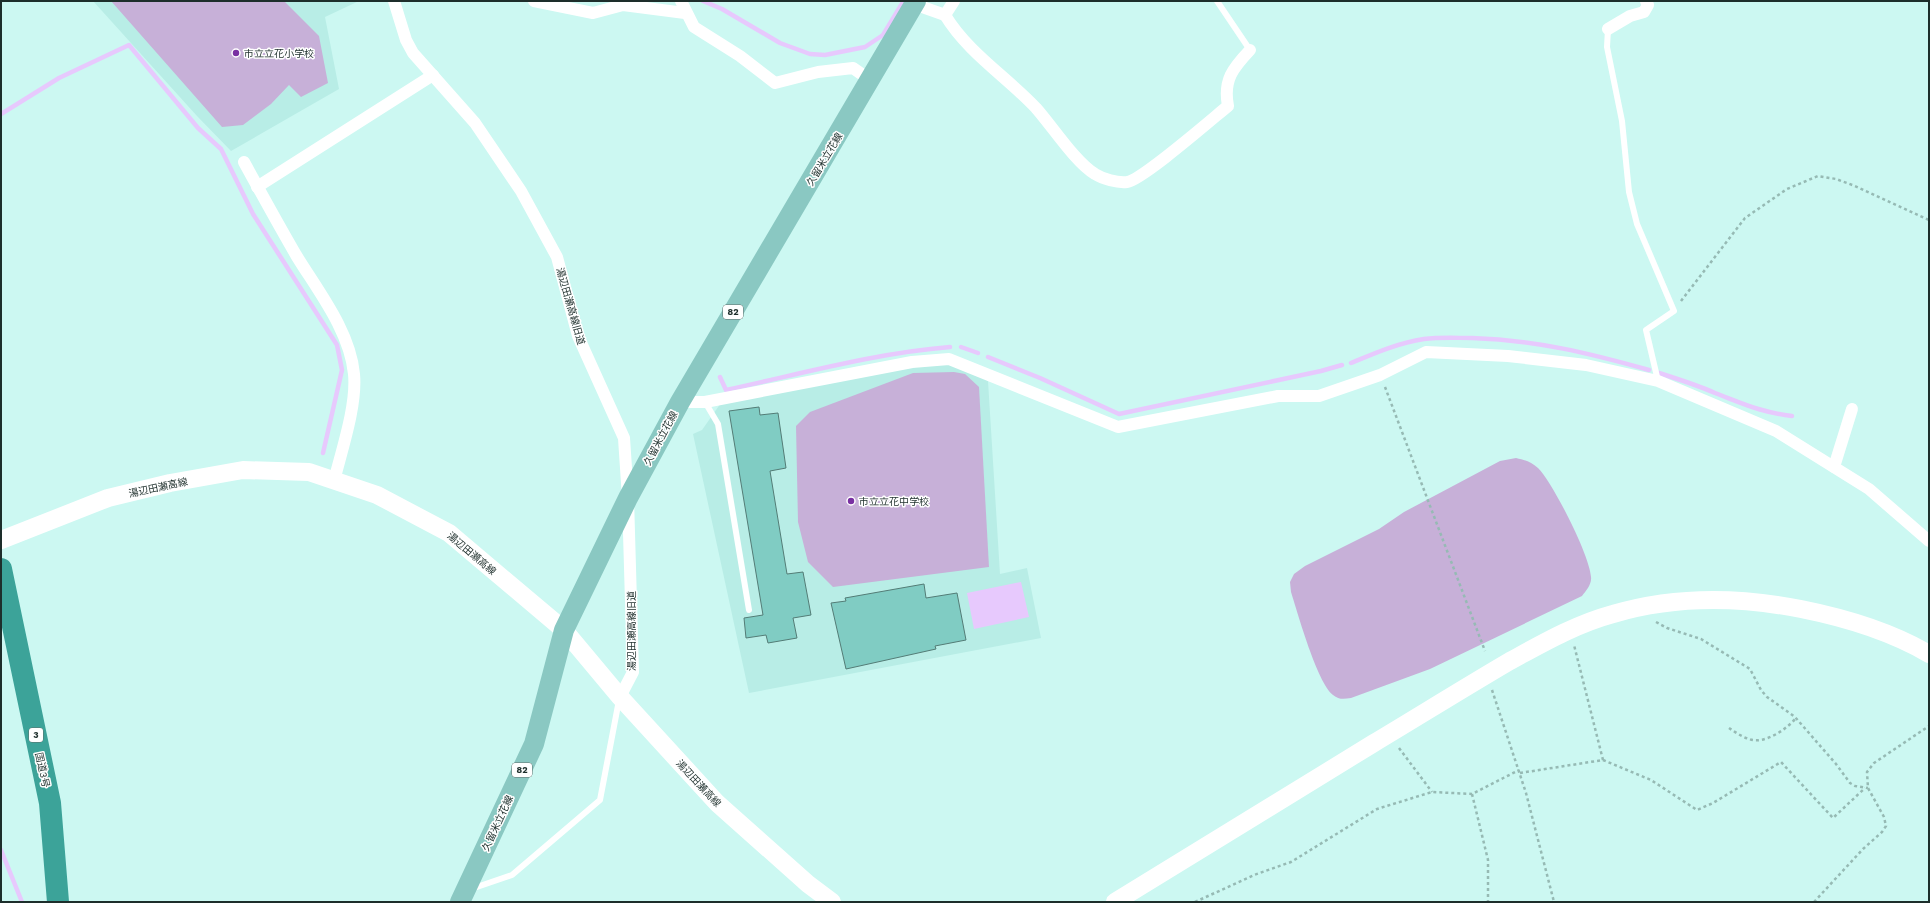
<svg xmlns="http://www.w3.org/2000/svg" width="1930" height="903" viewBox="0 0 1930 903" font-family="'Work Sans','Noto Sans JP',sans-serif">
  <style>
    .built { fill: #b8ede6 }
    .green { fill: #c7b0d8 }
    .water { fill: #e7c9fd }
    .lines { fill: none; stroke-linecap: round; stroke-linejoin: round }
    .stream { stroke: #e7c9fd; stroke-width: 4.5 }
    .building { fill: #80ccc3; stroke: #537c76 }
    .path { stroke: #96bab4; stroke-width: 2.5; stroke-dasharray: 3 3; stroke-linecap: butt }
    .lane { stroke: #fff; stroke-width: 6 }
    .street { stroke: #fff; stroke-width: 12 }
    .secondary { stroke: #fff; stroke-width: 18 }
    .primary { stroke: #8ac8c2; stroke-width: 20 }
    .highway { stroke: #3ca399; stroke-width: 22 }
    .poi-dot { fill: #7930a2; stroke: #fff; stroke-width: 1.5 }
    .labels { text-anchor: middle; stroke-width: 3; stroke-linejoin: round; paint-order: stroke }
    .shield { fill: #fff; stroke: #616d6b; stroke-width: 1 }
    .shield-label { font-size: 9px; font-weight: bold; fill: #1d2e2b }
    .poi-label { font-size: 10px; fill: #1d2e2b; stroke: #fff; text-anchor: start }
    .street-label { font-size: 10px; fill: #1d2e2b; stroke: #fff }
  </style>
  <rect width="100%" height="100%" fill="#ccf8f2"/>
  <g class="built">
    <polygon points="93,1 359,1 325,17 339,89 231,151 197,116"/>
    <polygon points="945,362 970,367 988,381 1000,574 1027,568 1041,638 749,693 693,434 702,430 723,400"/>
  </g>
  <g class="green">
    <polygon points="111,1 284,1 319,36 328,83 301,97 289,85 271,104 243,125 222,127"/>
    <polygon points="954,372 965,374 979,387 989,567 833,587 808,562 798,522 796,426 810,412 913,373"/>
    <path d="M1516,458C1525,460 1531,462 1538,468C1553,483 1590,556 1591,577C1592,584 1586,591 1582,596L1430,669L1351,698C1344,699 1339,700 1333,695C1317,682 1298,614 1291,592L1290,582L1294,574L1305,566L1379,529L1404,512L1500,461Z"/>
  </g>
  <polygon class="water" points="1021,582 1029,617 974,629 967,593"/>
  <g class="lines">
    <g class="stream">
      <polyline points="703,1 722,9 780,43 810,54 825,55 865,47 883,35 903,2 907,1"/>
      <polyline points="1,114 59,78 129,45 198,128 221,149 253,214 337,345 342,370 323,453"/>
      <polyline points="961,347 978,353"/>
      <polyline points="988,357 1040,378 1119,414 1321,371 1342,365"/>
      <path d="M1351,363C1375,353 1398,343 1424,339C1440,337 1456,338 1472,338C1535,340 1589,353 1649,370"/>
      <path d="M1659,373C1678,379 1697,385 1715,393C1744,404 1760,412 1792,416"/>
      <path d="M720,377L726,390C800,374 875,353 950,347"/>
      <polyline points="1,850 22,902"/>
    </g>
  </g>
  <g class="building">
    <polygon points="759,407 760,415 778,413 786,468 770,471 787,574 803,572 811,615 793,618 797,638 768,643 766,635 746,638 744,618 763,615 729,411"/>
    <polygon points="924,584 926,598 957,593 966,640 935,646 936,649 846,669 831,603 846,601 845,598"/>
  </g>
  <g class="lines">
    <g class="path">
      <polyline points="1681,301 1745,218 1787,189 1818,176 1836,179 1855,186 1929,220"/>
      <polyline points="1385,387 1485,651"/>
      <polyline points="1656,622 1667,628 1701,639 1750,669 1761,690 1767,697 1795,717 1836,764 1850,783 1855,786 1868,788"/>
      <polyline points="1492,690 1526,793 1554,902"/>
      <path d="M1729,728C1735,732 1742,737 1749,739C1764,745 1787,729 1796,718"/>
      <polyline points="1399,748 1432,792"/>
      <polyline points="1603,760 1651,780 1697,810 1713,803 1781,762 1833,818 1865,788"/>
      <polyline points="1520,773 1603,760 1574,645"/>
      <polyline points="1472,794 1488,860 1488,902"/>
      <polyline points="1195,902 1254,875 1291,862 1377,809 1432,792 1472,794 1519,770"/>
      <polyline points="1814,902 1863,849 1882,832 1886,826 1884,817 1868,788 1867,772 1874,763 1929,726"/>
    </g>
    <g class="lane">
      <polyline points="1217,1 1250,50"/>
      <polyline points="1608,29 1607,47 1622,121 1629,192 1637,224 1674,311 1646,330 1658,381"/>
      <polyline points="705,402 718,424 749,610"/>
      <polyline points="471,889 512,875 600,800 619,700"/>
    </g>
    <g class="street">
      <polyline points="394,1 406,40 413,53 475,123 521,191 557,257 578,336 624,438 628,498 633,672 620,697"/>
      <polyline points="534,1 593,13 623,5 685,13"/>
      <polyline points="681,1 694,27 740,56 775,83 818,72 853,68 870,80"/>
      <polyline points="914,4 945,15 954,1"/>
      <path d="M945,15C968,53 1007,77 1036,108C1052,126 1076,163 1095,174C1103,179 1117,183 1127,182C1142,180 1212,119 1228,106C1223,80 1233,68 1250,50"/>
      <polyline points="1608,29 1630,16 1644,12 1648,5 1646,1"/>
      <path d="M244,162C261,193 278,224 296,255C318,291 350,331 354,374C357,405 342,449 334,481"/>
      <polyline points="257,187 433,75"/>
      <polyline points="680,402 705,402 912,362 949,359 1118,427 1278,396 1319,396 1380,375 1426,352 1508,356 1586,365 1658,381 1776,431 1869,489 1929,541"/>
      <polyline points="1834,467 1852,409"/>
    </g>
    <g class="secondary">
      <polyline points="1,540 108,498 170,483 243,470 309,472 377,495 449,533 564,630 620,697 717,803 808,884 832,902"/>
      <path d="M1115,902C1201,849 1288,796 1374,743C1419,716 1464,688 1510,661C1543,643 1576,624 1613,614C1674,596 1740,597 1801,609C1846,618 1890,631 1929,654"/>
    </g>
    <polyline class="primary" points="460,902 534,744 564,630 628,498 680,402 916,1"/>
    <polyline class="highway" points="1,569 50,803 58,902"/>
  </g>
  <g class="poi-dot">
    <circle cx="236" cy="53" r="4"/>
    <circle cx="851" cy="501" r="4"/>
  </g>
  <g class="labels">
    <g class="shield">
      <rect x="723" y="305" width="20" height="14" rx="3"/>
      <rect x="29" y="728" width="14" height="14" rx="3"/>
      <rect x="512" y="763" width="20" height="14" rx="3"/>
    </g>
    <g class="shield-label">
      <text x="733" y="315">82</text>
      <text x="36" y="738">3</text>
      <text x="522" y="773">82</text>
    </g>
    <g class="poi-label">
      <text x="244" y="57">市立立花小学校</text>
      <text x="859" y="505">市立立花中学校</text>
    </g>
    <g class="street-label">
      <text transform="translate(824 159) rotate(-59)" y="4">久留米立花線</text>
      <text transform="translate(571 306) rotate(74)" y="4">湯辺田瀬高線旧道</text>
      <text transform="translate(660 438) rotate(-62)" y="4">久留米立花線</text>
      <text transform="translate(158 487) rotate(-12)" y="4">湯辺田瀬高線</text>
      <text transform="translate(472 553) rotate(40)" y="4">湯辺田瀬高線</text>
      <text transform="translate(631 631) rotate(-90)" y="4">湯辺田瀬高線旧道</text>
      <text transform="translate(43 770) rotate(78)" y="4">国道3号</text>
      <text transform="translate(699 783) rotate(47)" y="4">湯辺田瀬高線</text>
      <text transform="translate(497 823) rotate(-65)" y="4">久留米立花線</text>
    </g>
  </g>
  <rect width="1930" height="903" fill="none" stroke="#1d2e2b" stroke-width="4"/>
</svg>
